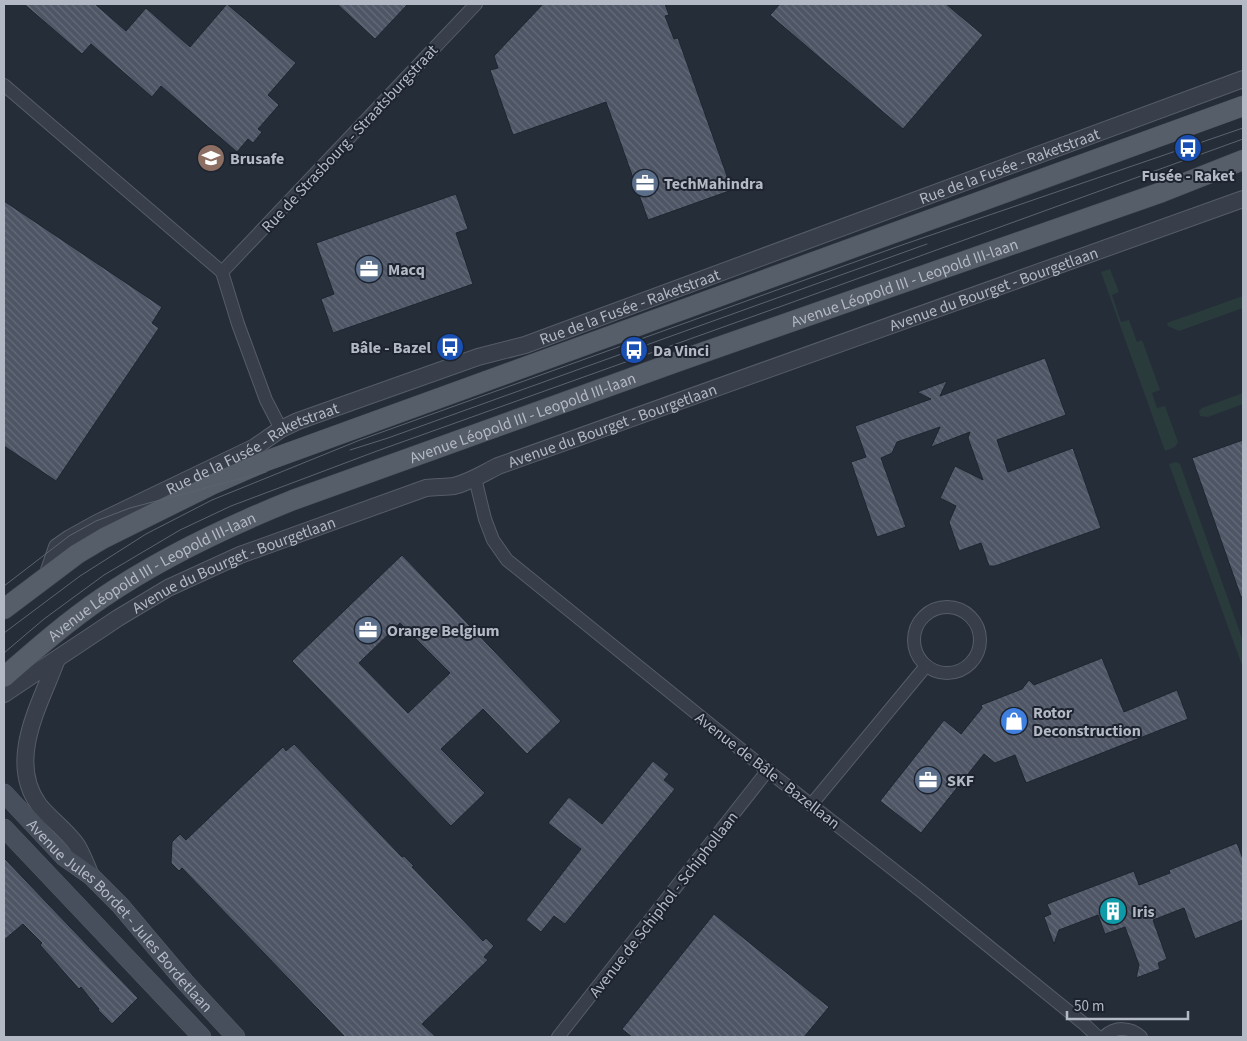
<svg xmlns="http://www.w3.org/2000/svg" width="1247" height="1041" viewBox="0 0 1247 1041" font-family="'Source Sans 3',sans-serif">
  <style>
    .grass { fill: #2a3b3c }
    .building { fill: url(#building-back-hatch); stroke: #1f2631; fill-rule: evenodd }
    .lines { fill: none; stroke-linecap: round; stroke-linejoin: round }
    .minor-casing { stroke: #565d68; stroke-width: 14 }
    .tertiary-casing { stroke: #565d68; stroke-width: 18 }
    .secondary-casing { stroke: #565d68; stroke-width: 19 }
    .primary-casing { stroke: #414853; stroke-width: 21 }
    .minor { stroke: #383f4a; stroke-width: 12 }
    .tertiary { stroke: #383f4a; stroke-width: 16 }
    .secondary { stroke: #474e5c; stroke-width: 18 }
    .primary { stroke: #565e6a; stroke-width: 20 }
    .tram { stroke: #5b6370; stroke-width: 1 }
    .labels { text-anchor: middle; stroke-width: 4; stroke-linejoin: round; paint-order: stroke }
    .street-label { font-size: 16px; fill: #b4bac5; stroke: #1d242f }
    .poi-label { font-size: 16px; font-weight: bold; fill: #b4bac5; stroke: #1d242f; text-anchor: start }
  </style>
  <defs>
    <pattern id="building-back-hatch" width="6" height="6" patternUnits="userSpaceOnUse" patternTransform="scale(1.25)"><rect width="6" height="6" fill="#4e5564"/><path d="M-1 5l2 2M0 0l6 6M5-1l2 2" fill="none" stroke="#656b79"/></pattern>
  </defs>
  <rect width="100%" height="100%" fill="#252d39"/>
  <g class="grass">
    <polygon points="1110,269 1119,292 1112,295 1121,322 1129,320 1137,342 1142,340 1160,390 1152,393 1157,408 1165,406 1178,442 1175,447 1165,451 1101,272"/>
    <polygon points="1243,296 1243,308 1179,331 1168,326 1167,323"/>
    <polygon points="1243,393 1243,404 1208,417 1200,416 1199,411 1202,408"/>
    <polygon points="1176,462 1180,464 1243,641 1243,668 1169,464"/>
  </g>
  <g class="building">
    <polygon points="24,4 95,4 126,31 146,8 190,47 227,4 296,63 268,95 279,105 258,129 262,132 253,143 248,139 237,152 161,86 152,97 91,44 82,54"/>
    <polygon points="337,4 408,4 375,39"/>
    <polygon points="543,4 665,4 669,15 665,16 674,39 678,38 732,190 648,220 606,102 513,135 490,70 498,68 494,56"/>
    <polygon points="780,4 946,4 983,35 903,129 770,15"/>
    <polygon points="456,194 468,229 456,233 473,284 333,333 321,299 334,294 316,243"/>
    <polygon points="4,201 162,307 152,323 159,328 56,481 4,446"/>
    <polygon points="1045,358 1066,415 997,440 1008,472 1073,448 1101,528 995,566 989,566 981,543 959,551 949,522 956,506 940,498 955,466 983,480 968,438 970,432 931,447 940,427 897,442 892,453 881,458 906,527 877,537 851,462 866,457 855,426 931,399 917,392 947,381 940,396"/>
    <polygon points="1243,440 1243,596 1241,597 1192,458"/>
    <path d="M402,555L561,721L527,754L483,709L441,749L485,793L451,826L292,661ZM400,623L450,673L408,713L359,663Z"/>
    <polygon points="1102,658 1124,712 1177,690 1188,719 1026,783 1015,755 995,763 984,754 921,833 880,801 944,720 961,734 982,708 981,705 1022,689 1029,680 1034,685"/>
    <polygon points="294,744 402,857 404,856 414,866 412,867 483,941 486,938 494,946 484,957 488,960 422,1024 436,1037 345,1037 182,868 179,871 171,863 172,842 180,834 186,840 283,747 286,751"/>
    <polygon points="653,761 669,774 664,780 675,789 565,924 554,916 541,932 526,920 581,849 548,823 569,797 602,824"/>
    <polygon points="1237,843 1243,859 1243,920 1195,939 1184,908 1153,920 1167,959 1158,963 1160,969 1136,978 1139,965 1125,927 1105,934 1098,915 1059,930 1054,944 1044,917 1051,914 1047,904 1134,871 1139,885 1170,873 1169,870"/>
    <polygon points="4,858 138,998 112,1024 98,1010 99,1009 81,987 79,989 40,945 42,943 23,924 4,940"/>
    <polygon points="714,914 829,1007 804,1037 632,1037 622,1029"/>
  </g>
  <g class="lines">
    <g class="minor-casing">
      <g id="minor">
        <polyline points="4,85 222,272 238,324 266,400 281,429"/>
        <polyline points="222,272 476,4"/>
        <polyline points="475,478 485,519 493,540 507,560 749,756 922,892 1083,1023 1098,1037"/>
        <circle cx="947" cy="640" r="33"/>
        <polyline points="811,805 926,666"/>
        <polyline points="558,1037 768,770"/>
        <path d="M1104,1037C1115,1026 1131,1027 1141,1037"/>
      </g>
    </g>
    <g class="tertiary-casing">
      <g id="tertiary">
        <path id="s1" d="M47,576L57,547L70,538L97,523L255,447L281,429L298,421L478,357L525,345L1243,79"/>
        <path d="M57,659C41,703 6,760 39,805C50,819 70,833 78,847C83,856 87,866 91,876"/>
        <path id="s2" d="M4,694L118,618L168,588L240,555L426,488C435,487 446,487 454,486C470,482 484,473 498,466L1243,199"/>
      </g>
    </g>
    <g class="secondary-casing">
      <g id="secondary">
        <path id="s3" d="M4,793L64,857L91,876L120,905L185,982L236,1037"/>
        <polyline points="4,828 202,1037"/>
      </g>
    </g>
    <g class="primary-casing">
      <g id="primary">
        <polyline points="4,609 77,554 104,538 211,485 266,461 1243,106"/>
        <path id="s4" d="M4,677C36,649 68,621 102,598C162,557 226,527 293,500L676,362L1162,192L1243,160"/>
      </g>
    </g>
    <use href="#minor" class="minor"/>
    <use href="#tertiary" class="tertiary"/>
    <use href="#secondary" class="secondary"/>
    <use href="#primary" class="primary"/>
    <g class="tram">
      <polyline points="350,450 388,438 927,244"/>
      <polyline points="4,586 69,536 96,521 130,508 266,472"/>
      <polyline points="4,633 80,576 146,534 212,500 360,440 902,245 1243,128"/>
      <polyline points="4,653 44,619 104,575 180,530 231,506 377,451 782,306 1243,139"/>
    </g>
  </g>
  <defs>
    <g id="bus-disc" transform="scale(1.4375)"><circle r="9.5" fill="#1a4fb4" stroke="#1d242f"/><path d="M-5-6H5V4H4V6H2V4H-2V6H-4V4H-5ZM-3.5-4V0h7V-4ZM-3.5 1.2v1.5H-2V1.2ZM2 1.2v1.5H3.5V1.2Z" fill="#fff"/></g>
    <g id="university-disc" transform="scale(1.4375)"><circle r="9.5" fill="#8d6e63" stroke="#1d242f"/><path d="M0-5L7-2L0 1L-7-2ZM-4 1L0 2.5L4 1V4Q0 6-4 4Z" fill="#fff"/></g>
    <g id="office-disc" transform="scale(1.4375)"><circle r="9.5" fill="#5c6f8a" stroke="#1d242f"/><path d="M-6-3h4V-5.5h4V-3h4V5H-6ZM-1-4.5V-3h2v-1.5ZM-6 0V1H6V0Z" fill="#fff"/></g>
    <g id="shop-disc" transform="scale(1.4375)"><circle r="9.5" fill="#3f7fe0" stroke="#1d242f"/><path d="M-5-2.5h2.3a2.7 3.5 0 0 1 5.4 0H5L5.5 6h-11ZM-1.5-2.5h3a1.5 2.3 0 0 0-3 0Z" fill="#fff"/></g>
    <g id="building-disc" transform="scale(1.4375)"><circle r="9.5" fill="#0f9aa8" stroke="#1d242f"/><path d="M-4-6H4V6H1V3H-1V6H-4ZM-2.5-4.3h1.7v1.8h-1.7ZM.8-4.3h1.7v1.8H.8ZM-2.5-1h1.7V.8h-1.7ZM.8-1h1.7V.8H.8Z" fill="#fff"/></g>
  </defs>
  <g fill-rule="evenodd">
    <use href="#bus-disc" x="1188" y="148"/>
    <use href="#university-disc" x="211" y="158"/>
    <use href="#office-disc" x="645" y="183"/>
    <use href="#office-disc" x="369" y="269"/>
    <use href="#bus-disc" x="450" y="347"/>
    <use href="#bus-disc" x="634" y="350"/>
    <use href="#office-disc" x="368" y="630"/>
    <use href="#shop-disc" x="1014" y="721"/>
    <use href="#office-disc" x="928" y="780"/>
    <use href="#building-disc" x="1113" y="911"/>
  </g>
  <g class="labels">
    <g class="street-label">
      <text transform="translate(349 138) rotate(-47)" y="6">Rue de Strasbourg - Straatsburgstraat</text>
      <text dy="6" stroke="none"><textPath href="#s1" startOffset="1059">Rue de la Fusée - Raketstraat</textPath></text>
      <text dy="6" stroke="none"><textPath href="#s4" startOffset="990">Avenue Léopold III - Leopold III-laan</textPath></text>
      <text dy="6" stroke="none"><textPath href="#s2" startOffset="1075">Avenue du Bourget - Bourgetlaan</textPath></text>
      <text dy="6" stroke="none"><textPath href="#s1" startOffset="654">Rue de la Fusée - Raketstraat</textPath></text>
      <text dy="6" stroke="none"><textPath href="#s4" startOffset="585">Avenue Léopold III - Leopold III-laan</textPath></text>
      <text dy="6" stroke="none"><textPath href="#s2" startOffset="670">Avenue du Bourget - Bourgetlaan</textPath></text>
      <text dy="6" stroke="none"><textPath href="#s1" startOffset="250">Rue de la Fusée - Raketstraat</textPath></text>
      <text dy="6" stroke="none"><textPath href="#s2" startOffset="265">Avenue du Bourget - Bourgetlaan</textPath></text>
      <text dy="6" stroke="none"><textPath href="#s4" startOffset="180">Avenue Léopold III - Leopold III-laan</textPath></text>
      <text transform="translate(768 770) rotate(38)" y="6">Avenue de Bâle - Bazellaan</text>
      <text transform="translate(663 904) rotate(-52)" y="6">Avenue de Schiphol - Schiphollaan</text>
      <text dy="6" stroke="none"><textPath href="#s3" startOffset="169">Avenue Jules Bordet - Jules Bordetlaan</textPath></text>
    </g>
    <g class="poi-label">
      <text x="230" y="164">Brusafe</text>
      <text x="1188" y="181" text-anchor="middle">Fusée - Raket</text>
      <text x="664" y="189">TechMahindra</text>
      <text x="388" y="275">Macq</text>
      <text x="431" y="353" text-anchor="end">Bâle - Bazel</text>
      <text x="653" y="356">Da Vinci</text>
      <text x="387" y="636">Orange Belgium</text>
      <text x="1033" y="718">Rotor<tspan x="1033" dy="18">Deconstruction</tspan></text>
      <text x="947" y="786">SKF</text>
      <text x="1132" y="917">Iris</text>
    </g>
  </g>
  <rect width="1247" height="1041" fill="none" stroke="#b4bac5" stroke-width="10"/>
  <path d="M1067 1011v8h121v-8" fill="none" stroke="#b4bac5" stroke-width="2.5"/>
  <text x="1074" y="1011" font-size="15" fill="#b4bac5" stroke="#1d242f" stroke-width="4" paint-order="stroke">50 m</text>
</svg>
